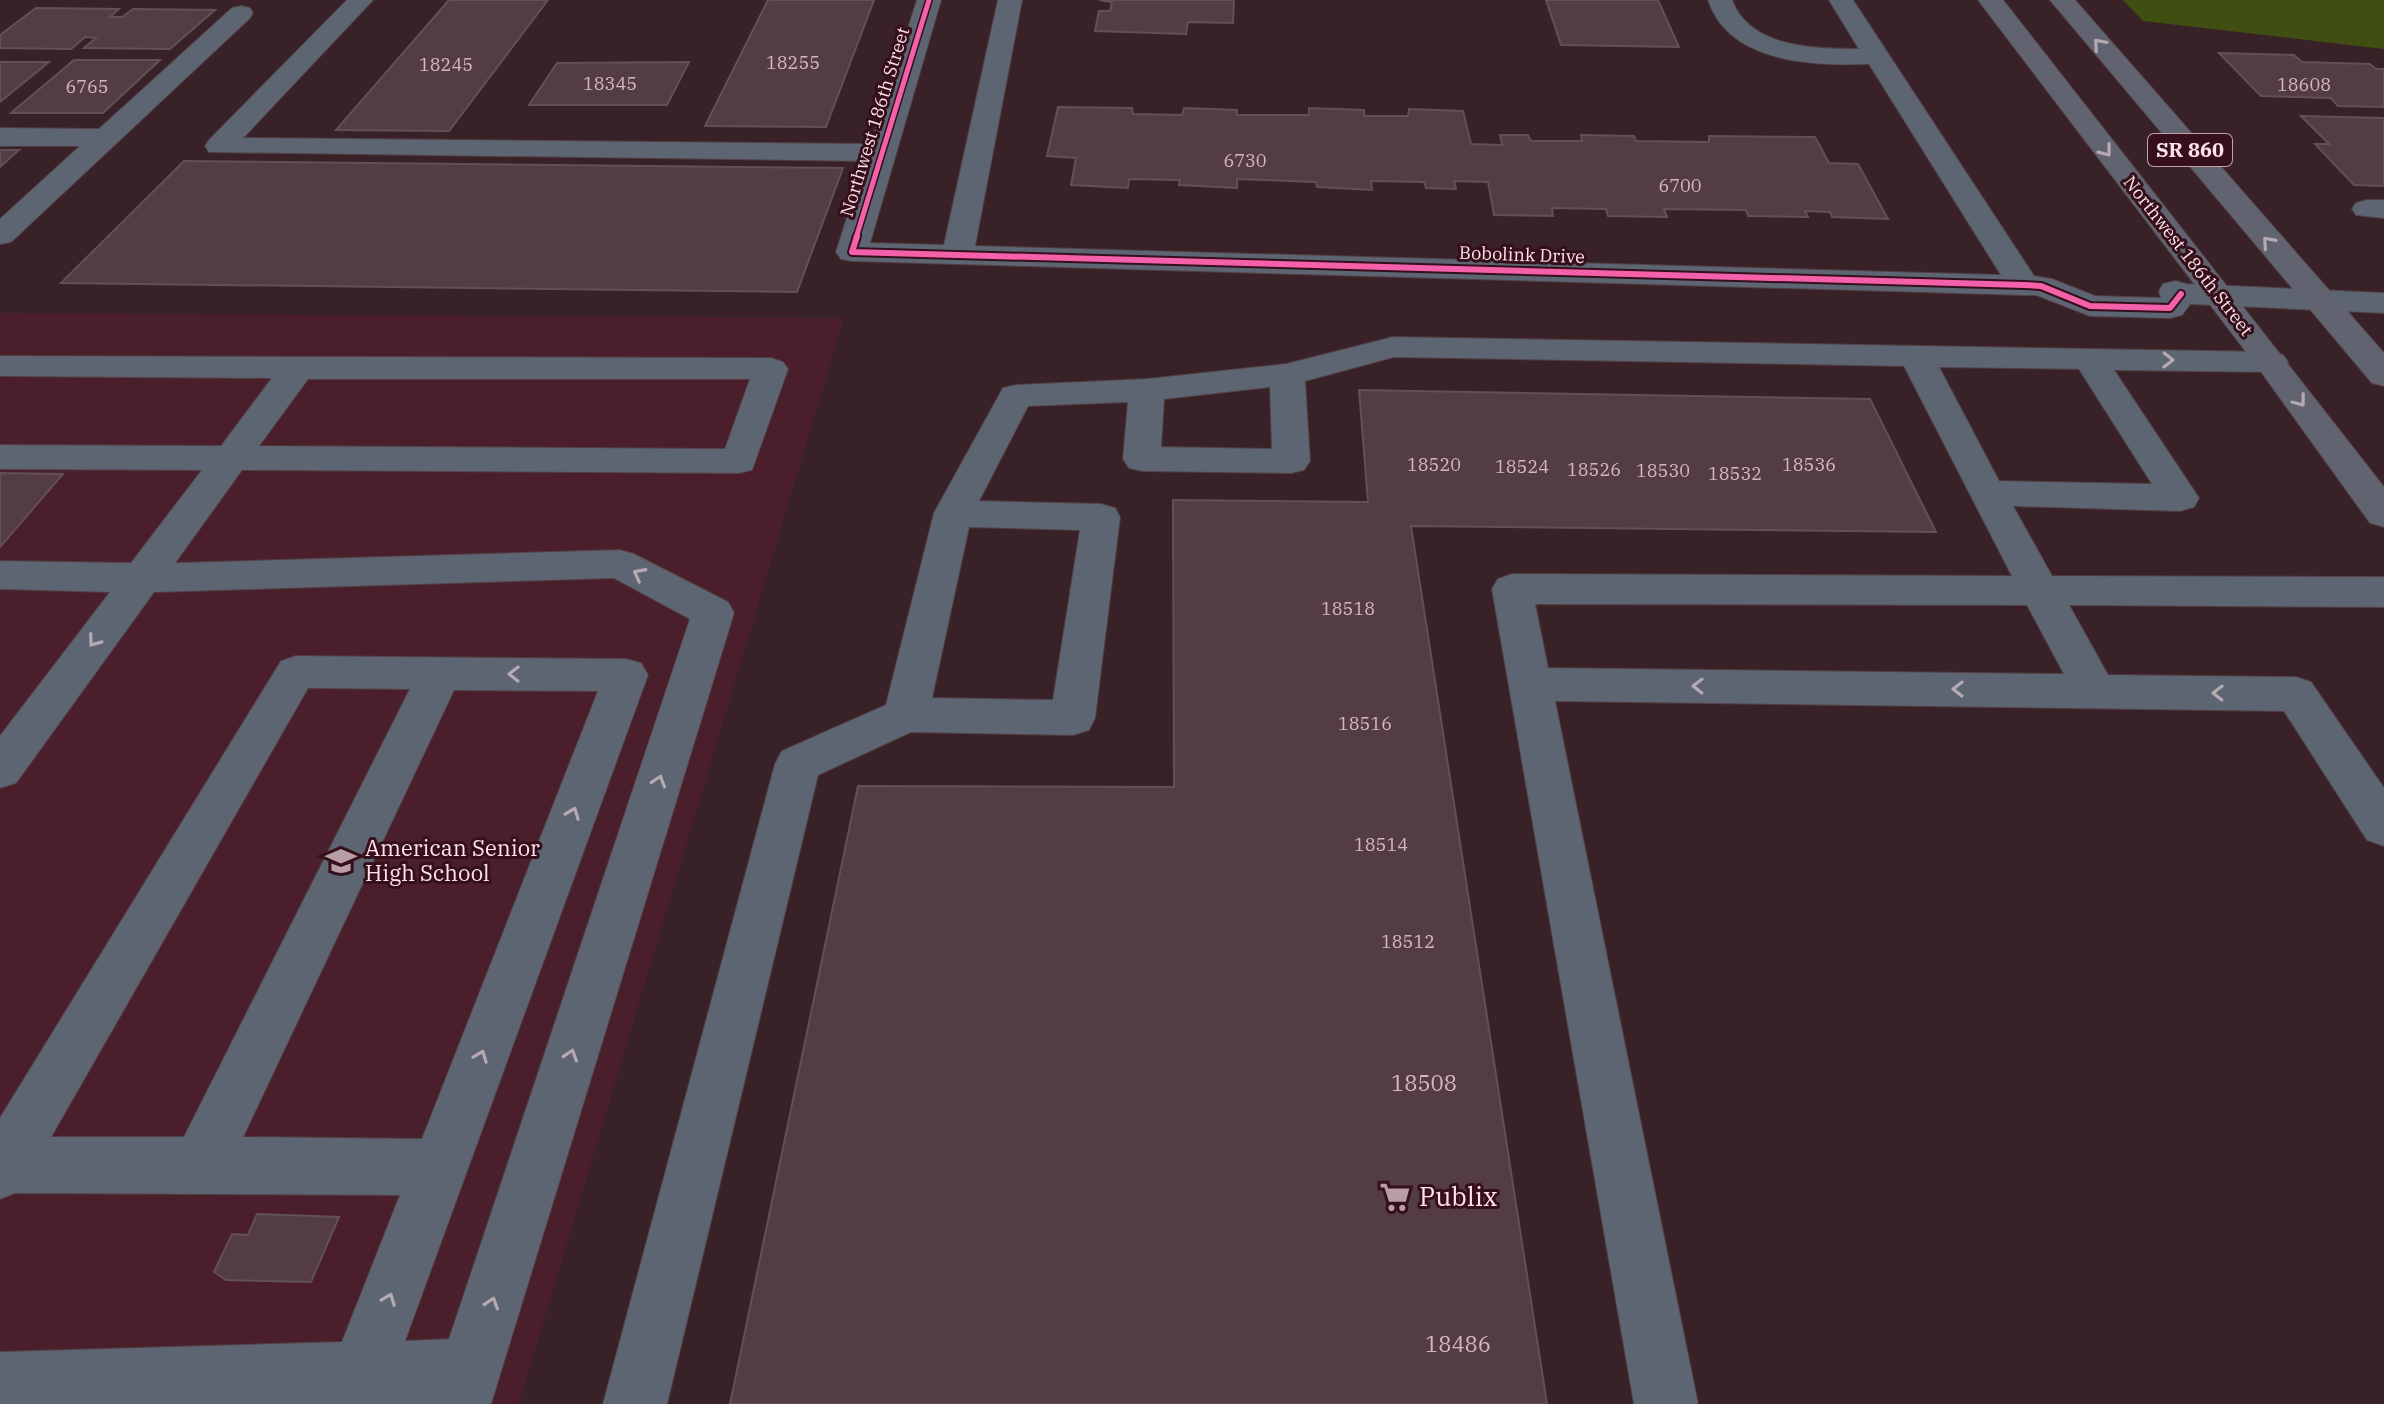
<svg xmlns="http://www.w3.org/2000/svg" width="2384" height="1404" viewBox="0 0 2384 1404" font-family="'IBM Plex Serif',serif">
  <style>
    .built { fill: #4a1f2b }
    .green { fill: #414e12 }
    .building { fill: #543c43; stroke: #625054; stroke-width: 2 }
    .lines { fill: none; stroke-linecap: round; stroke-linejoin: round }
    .minor-casing { stroke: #523f44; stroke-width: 2 }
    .major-casing { stroke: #523f44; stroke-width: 2 }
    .minor { fill: #5c6571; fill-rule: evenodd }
    .major { fill: #616470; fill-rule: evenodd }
    .cycleway-far1-casing { stroke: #350f1b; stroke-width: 8 }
    .cycleway-casing { stroke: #350f1b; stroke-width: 10 }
    .cycleway-far1 { stroke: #f560ab; stroke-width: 5 }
    .cycleway { stroke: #f560ab; stroke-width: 6 }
    .oneway { stroke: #b7a9b2 }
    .oneway2 { stroke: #b5aab2 }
    .labels { text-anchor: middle; stroke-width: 6; stroke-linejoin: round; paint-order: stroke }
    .number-label { font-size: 18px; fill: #d4b8bf }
    .far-street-label { font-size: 18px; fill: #fee2e8; stroke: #350f1b }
    .shield { fill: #350f1b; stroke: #c2a3aa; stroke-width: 2 }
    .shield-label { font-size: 20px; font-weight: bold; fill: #fee2e8 }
    .poi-label { font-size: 22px; fill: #fee2e8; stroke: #350f1b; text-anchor: start }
    .near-number-label { font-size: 22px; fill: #d4b8bf }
    .near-poi-label { font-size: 26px; fill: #fee2e8; stroke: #350f1b; text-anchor: start }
  </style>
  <rect width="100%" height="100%" fill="#382228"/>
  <polygon class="built" points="0,313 844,318 519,1404 0,1404"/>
  <polygon class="green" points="2123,0 2384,0 2384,49 2143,21"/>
  <g class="building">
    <polygon points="449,0 548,0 449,131 336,130"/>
    <polygon points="768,0 874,0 826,127 705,126"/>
    <polygon points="1099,0 1234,0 1233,23 1188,22 1186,34 1095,31 1099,11 1110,11 1112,2"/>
    <polygon points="1546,0 1658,0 1679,47 1561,45"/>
    <polygon points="36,8 119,9 110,17 122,17 133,9 215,10 170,49 84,48 96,38 85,37 71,49 0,48 0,35"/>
    <polygon points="2219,53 2294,55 2302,62 2370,64 2376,69 2384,69 2384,107 2338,106 2331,98 2261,96"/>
    <polygon points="74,60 160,60 103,113 11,113"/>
    <polygon points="0,62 49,62 0,102"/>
    <polygon points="689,62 667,105 529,105 557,63"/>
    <polygon points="1058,107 1132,108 1133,114 1182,115 1184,108 1237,110 1237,115 1309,115 1309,108 1364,110 1364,116 1408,116 1409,109 1463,111 1471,144 1502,145 1500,135 1528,135 1531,141 1582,141 1581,135 1634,136 1636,141 1709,142 1709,136 1815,137 1829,163 1858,164 1888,219 1832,217 1830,212 1805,211 1808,217 1748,216 1746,210 1664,209 1667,217 1608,216 1606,209 1552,208 1553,216 1494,215 1488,182 1454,181 1456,189 1426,188 1424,182 1371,181 1372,190 1317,187 1316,182 1237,179 1237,188 1179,185 1180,180 1129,179 1128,188 1071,185 1076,158 1047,156"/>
    <polygon points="2301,116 2384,118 2384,186 2354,185 2315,144 2329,144"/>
    <polygon points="0,150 19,150 0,167"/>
    <polygon points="184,161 843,168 797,292 61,283"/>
    <polygon points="1359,390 1870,399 1936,532 1411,526 1547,1404 730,1404 858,786 1174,787 1173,500 1368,502"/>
    <polygon points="0,473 63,474 0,547"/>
    <polygon points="257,1214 339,1217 311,1282 226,1280 214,1272 232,1234 248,1235"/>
  </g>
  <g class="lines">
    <g class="minor-casing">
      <g id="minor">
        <path d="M347,0H373L243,138L871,144L917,0H941L870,243L944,245L998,0H1022L975,246L2001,275L1869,64C1812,66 1729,63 1708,0H1732C1750,48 1815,49 1859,49L1829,0H1853L2034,276L2052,279L2095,296L2161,298L2159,291L2163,284L2175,281L2187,284L2384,293V313L2190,304L2182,315L2170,318L2090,316L2036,295H2024L852,261L841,259L836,252L865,161L209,152L205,146L209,140Z"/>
        <polygon points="241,6 250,8 253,13 250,18 11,242 0,244 0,219 80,146 0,146 0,128 99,129 232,8"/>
        <polygon points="2367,200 2384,200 2384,218 2356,215 2352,209 2356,203"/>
        <path d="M1393,337L2271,352L2283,355L2288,362L2283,369L2271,372L2114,370L2199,498L2194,507L2180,511L2013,506L2052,576L2384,577V607L2069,605L2108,675L2296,677L2311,682L2384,788V846L2367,840L2284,711L1555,701L1698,1404H1634L1492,589L1498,579L1512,574L2012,576L1904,366L1394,357L1305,381L1310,461L1304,470L1291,473L1142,471L1129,468L1123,459L1128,402L1028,406L979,501L1101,504L1115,508L1120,517L1095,718L1089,730L1073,735L911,732L818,775L667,1404H603L775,764L782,751L886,705L934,513L1003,388L1016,385L1147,379L1286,364ZM1939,367L2079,369L2152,484L1999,481ZM1270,387L1272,449L1161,447L1164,399ZM969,527L1080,530L1053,700L932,698ZM1535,604L2027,605L2064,674L1548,668Z"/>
        <path d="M0,356L771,358L783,362L788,369L752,470L739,473L242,470L175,563L620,550L634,554L728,602L734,613L491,1404H0V1352L342,1342L400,1195L15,1193L0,1199V1118L281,661L296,656L626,659L641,663L648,675L405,1341L449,1339L690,619L614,578L154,592L16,783L0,788V736L110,592L0,589V561L131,563L202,470L0,469V445L221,446L272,378L0,376ZM308,379H750L725,449L259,446ZM308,688L410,689L184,1137H51ZM454,690L598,691L422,1139L243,1137Z"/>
      </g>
    </g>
    <g class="major-casing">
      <g id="major">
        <polygon points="1978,0 2003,0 2384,487 2384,527 2370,523 2259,369"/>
        <polygon points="2050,0 2075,0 2384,353 2384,386 2372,383"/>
      </g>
    </g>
    <use href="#minor" class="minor"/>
    <use href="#major" class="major"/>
    <g class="cycleway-far1-casing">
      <polyline id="cycleway-far1" points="856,238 929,0"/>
    </g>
    <g class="cycleway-casing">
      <polyline id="cycleway" points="857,236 852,252 2024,285 2041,286 2090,306 2170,308 2181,294"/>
    </g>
    <use href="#cycleway-far1" class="cycleway-far1"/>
    <use href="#cycleway" class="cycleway"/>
  </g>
  <defs><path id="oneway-chevron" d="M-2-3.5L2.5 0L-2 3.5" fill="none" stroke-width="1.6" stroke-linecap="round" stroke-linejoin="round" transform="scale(2)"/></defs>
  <g class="oneway">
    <use href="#oneway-chevron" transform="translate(2099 44) rotate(-131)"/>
    <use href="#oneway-chevron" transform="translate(2106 151) rotate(52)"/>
    <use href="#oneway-chevron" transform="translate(2268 242) rotate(-131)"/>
    <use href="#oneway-chevron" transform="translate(2300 401) rotate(53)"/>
  </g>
  <g class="oneway2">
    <use href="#oneway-chevron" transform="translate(2168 360) rotate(1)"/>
    <use href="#oneway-chevron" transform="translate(639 574) rotate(-152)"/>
    <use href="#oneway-chevron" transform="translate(94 641) rotate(126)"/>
    <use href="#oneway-chevron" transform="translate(514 674) rotate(-179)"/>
    <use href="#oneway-chevron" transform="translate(1698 686) rotate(-179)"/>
    <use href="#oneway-chevron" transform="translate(1958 689) rotate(-179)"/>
    <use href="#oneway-chevron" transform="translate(2218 693) rotate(-179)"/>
    <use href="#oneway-chevron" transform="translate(659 781) rotate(-72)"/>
    <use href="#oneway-chevron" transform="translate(573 813) rotate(-69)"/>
    <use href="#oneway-chevron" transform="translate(571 1055) rotate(-72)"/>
    <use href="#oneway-chevron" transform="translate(481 1056) rotate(-69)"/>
    <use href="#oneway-chevron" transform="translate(389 1299) rotate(-69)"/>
    <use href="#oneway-chevron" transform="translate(492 1303) rotate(-72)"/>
  </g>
  <defs>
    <g id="school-bare" transform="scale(2.4)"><path d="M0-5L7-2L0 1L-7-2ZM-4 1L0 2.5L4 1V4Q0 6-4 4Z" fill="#b99fa5" stroke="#350f1b" stroke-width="2.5" paint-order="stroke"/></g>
    <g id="supermarket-bare" transform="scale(2.4)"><path d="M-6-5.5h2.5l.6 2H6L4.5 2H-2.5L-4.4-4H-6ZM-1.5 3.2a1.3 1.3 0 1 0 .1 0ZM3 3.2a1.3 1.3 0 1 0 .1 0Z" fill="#b99fa5" stroke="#350f1b" stroke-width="2.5" paint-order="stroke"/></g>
  </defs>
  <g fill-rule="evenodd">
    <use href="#school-bare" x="341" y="861"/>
    <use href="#supermarket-bare" x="1395" y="1197"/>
  </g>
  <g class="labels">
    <g class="number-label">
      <text x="793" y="69">18255</text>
      <text x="446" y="71">18245</text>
      <text x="610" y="90">18345</text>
      <text x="2304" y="91">18608</text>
      <text x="87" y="93">6765</text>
      <text x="1245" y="167">6730</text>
      <text x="1680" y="192">6700</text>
      <text x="1434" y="471">18520</text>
      <text x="1809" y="471">18536</text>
      <text x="1522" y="473">18524</text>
      <text x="1594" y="476">18526</text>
      <text x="1663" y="477">18530</text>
      <text x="1735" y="480">18532</text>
      <text x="1348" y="615">18518</text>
      <text x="1365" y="730">18516</text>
      <text x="1381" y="851">18514</text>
      <text x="1408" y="948">18512</text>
    </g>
    <g class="far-street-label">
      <text transform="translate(875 122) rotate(-73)" y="6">Northwest 186th Street</text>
      <text transform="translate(1522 255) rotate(2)" y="6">Bobolink Drive</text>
      <text transform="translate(2188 256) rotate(52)" y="6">Northwest 186th Street</text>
    </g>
    <rect class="shield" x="2148" y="134" width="84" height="32" rx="6"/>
    <g class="shield-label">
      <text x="2190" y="157">SR 860</text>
    </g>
    <g class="poi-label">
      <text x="365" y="856">American Senior<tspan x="365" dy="25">High School</tspan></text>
    </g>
    <g class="near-number-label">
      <text x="1424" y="1091">18508</text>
      <text x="1458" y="1352">18486</text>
    </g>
    <g class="near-poi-label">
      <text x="1419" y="1206">Publix</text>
    </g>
  </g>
</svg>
